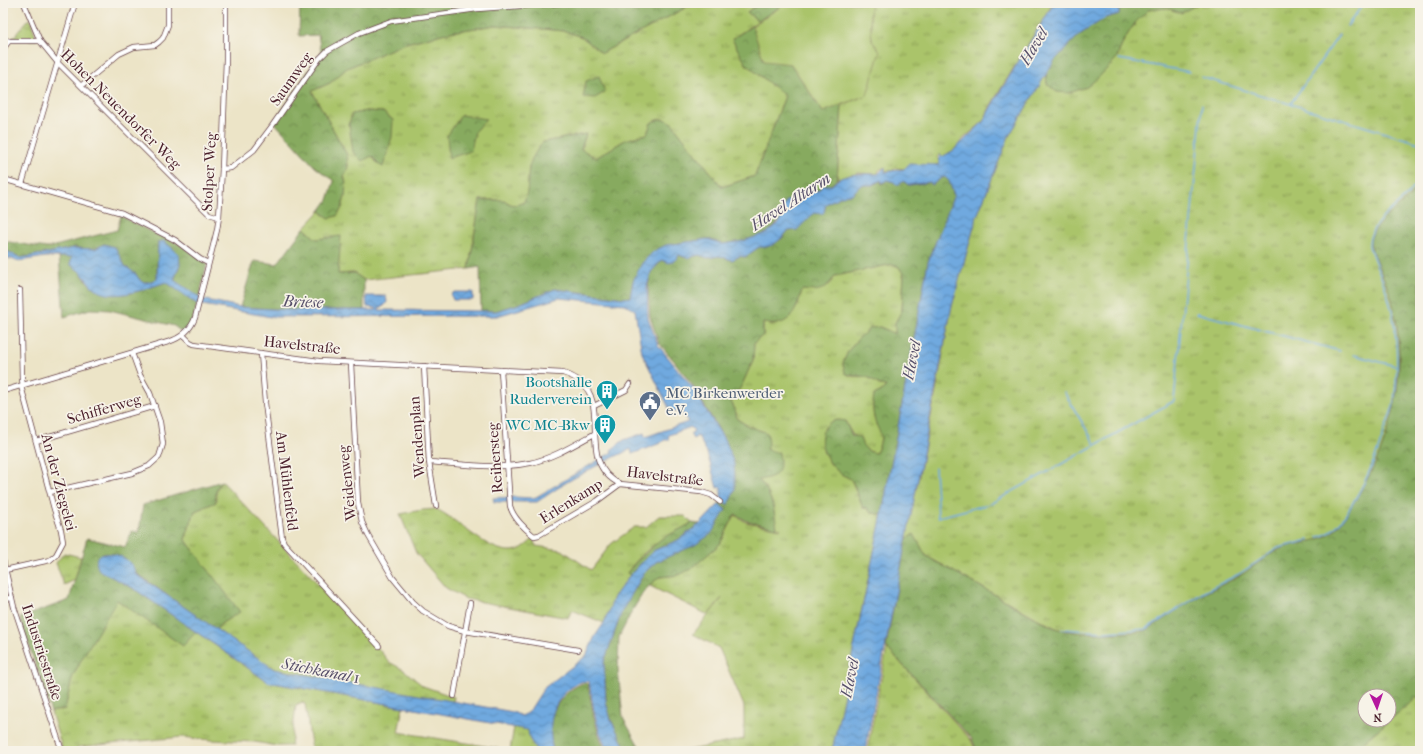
<svg xmlns="http://www.w3.org/2000/svg" width="1423" height="754" viewBox="0 0 1423 754" font-family="'IM FELL French Canon',serif">
  <style>
    .grass { fill: url(#grass-tufts); stroke: #7a724a; fill-rule: evenodd }
    .forest { fill: url(#forest-crowns); stroke: #686444; fill-rule: evenodd }
    .garden { fill: #aac46a; stroke: #7a724a }
    .water { fill: url(#water-waves); stroke: #5c6485 }
    .lines { fill: none; stroke-linecap: round; stroke-linejoin: round }
    .stream { stroke: #6fa9df; stroke-width: 1.5 }
    .minor-casing { stroke: #623d42; stroke-width: 6 }
    .minor { stroke: #fff; stroke-width: 4.5 }
    .labels { text-anchor: middle; stroke-width: 3.5; stroke-linejoin: round; paint-order: stroke }
    .street-label { font-size: 15px; fill: #4a1f2b; stroke: #f7f3e8 }
    .culture-label { font-size: 15px; fill: #0d838f; stroke: #f7f3e8; text-anchor: end }
    .service-label { font-size: 15px; fill: #4e5e75; stroke: #f7f3e8; text-anchor: start }
    .water-label { font-size: 16px; font-style: italic; fill: #574f6a; stroke: #f7f3e8 }
  </style>
  <defs>
    <pattern id="grass-tufts" width="24" height="20" patternUnits="userSpaceOnUse"><rect width="24" height="20" fill="#aac46a"/><path d="M3 7l-1-3M5 7V3M7 7l1-3M15 17l-1-3M17 17v-4M19 17l1-3" fill="none" stroke="#8c9f57"/></pattern>
    <pattern id="forest-crowns" width="20" height="18" patternUnits="userSpaceOnUse"><rect width="20" height="18" fill="#87aa5e"/><path d="M2 6a3 3 0 1 1 6 0M12 15a3 3 0 1 1 6 0" fill="none" stroke="#708a4e"/></pattern>
    <pattern id="water-waves" width="16" height="10" patternUnits="userSpaceOnUse"><rect width="16" height="10" fill="#6fa9df"/><path d="M0 5q4-4 8 0t8 0" fill="none" stroke="#5d89b5"/></pattern>
  </defs>
  <rect width="100%" height="100%" fill="#f7f3e8"/>
  <filter id="ink" filterUnits="userSpaceOnUse"><feTurbulence type="fractalNoise" baseFrequency=".025" numOctaves="2"/><feDisplacementMap in="SourceGraphic" scale="8" xChannelSelector="R" yChannelSelector="G"/><feConvolveMatrix kernelMatrix="1 2 1 2 8 2 1 2 1" color-interpolation-filters="sRGB"/></filter>
  <filter id="wash" filterUnits="userSpaceOnUse"><feTurbulence type="fractalNoise" baseFrequency=".012" numOctaves="4" result="noise"/><feDisplacementMap in="SourceGraphic" scale="16" xChannelSelector="R" yChannelSelector="G"/><feGaussianBlur stdDeviation="0.9" result="paint"/><feColorMatrix in="noise" values="0 0 0 0 0 0 0 0 0 0 0 0 0 0 0 0 0 1.4 0 .05"/><feComposite in="paint" operator="in"/></filter>
  <g filter="url(#wash)">
    <rect width="100%" height="100%" fill="#ece4c7"/>
    <g class="grass">
      <path d="M694,3H761L747,12L758,21L732,39L746,64L785,96L755,176L722,187L671,122C663,118 659,118 651,123L647,134L625,140L596,158L581,149L586,134L543,142L529,166L528,194L524,202C515,206 512,206 504,200H480L469,269L364,280L354,273L338,274L316,239L304,228L320,211L324,215L340,212L345,197V179L344,177L348,167L347,155L312,91L330,83L347,68L406,43L450,32L495,25L565,31L582,37L602,53ZM367,111L383,112L393,120L378,164L349,124L352,114Z"/>
      <path d="M872,3H1053L991,105L983,122L964,138L954,150L942,157L940,154L937,157L940,160L939,164L932,166L927,164C921,167 915,167 909,164L904,169L896,168L892,171H885V167L879,170L878,174L858,173L847,177L837,179L842,105L867,95L872,41L870,16L871,4Z"/>
      <path d="M1200,3H1234L1237,4L1257,3H1420V181C1417,185 1415,190 1412,193C1402,207 1374,223 1370,241C1369,249 1389,287 1392,300C1408,371 1395,436 1357,497C1350,508 1344,521 1335,530C1320,544 1296,541 1278,550C1265,556 1254,567 1241,575C1227,583 1212,589 1198,597C1180,607 1164,619 1147,630L1139,632L1106,633H1080L1058,629L1042,621L926,556L914,535L906,539L936,392L952,305L977,216L1009,136L1046,74L1047,84L1116,59L1124,40L1135,23L1148,10L1166,8L1181,12Z"/>
      <polygon points="30,19 37,40 11,40 27,21"/>
      <path d="M893,264L899,267L904,275L902,310L895,323L896,334L880,327C859,338 853,340 843,363L849,376L868,377L879,385L886,386L882,391L874,395L873,408L874,418L881,432L880,444L876,453C861,451 851,433 845,421L836,420L823,451L831,465L841,474L851,479L863,508H867L871,513L882,514L832,751H684L744,739V706L719,648L693,634L722,598L708,615L650,586L659,577L679,575L720,544L735,515L746,522L781,529L777,528C773,507 773,497 759,480L766,449L767,433L748,426L737,419L735,409L731,402L742,385L753,360L754,343L763,335V323L777,324L797,307L802,290L829,285L835,276Z"/>
      <path d="M222,481L377,647L389,662L404,670L423,686L454,697L453,702L274,669L216,630L222,623L239,612L185,539L195,511L216,502C215,494 216,486 222,481Z"/>
      <path d="M436,509C459,519 491,558 518,550C523,548 529,543 533,539L536,546L562,550L591,570L611,544L634,527H646L659,516H685L692,523C664,538 646,546 627,573L630,575L614,597L604,623L572,610L568,618L466,599L446,588L416,553L400,514L422,510Z"/>
      <polygon points="64,553 81,557 75,580 64,585 56,563"/>
      <path d="M117,600L183,645L196,632L268,682L403,707L398,732L510,750L514,727L529,730C528,740 532,743 537,751H312L305,704L302,702L296,705L291,746H277L255,742L211,740L182,737L78,747L74,751H63L51,712L65,709L72,678L80,661Z"/>
      <polygon points="887,648 971,740 976,751 867,751"/>
      <polygon points="1420,695 1420,751 1352,751"/>
    </g>
    <g class="forest">
      <polygon points="300,3 694,3 602,53 582,37 565,31 495,25 450,32 406,43 347,68 330,83 312,91 347,155 348,167 344,177 346,183 345,197 342,208 337,216 329,218 320,211 328,200 334,181 315,167 274,122 321,52 318,35 299,36"/>
      <polygon points="761,3 786,3 758,21 747,12"/>
      <polygon points="1107,3 1200,3 1181,13 1166,8 1148,10 1135,23 1124,40 1116,59 1100,76 1087,87 1069,93 1057,92 1047,84 1046,74 1054,61 1079,35 1105,18 1119,14 1119,9"/>
      <path d="M752,26L756,34L791,64L822,111L842,105L837,179C828,190 817,191 804,191L798,198L786,201V212L784,216L767,233L743,241L723,244L708,239L666,245L633,281L630,297L624,298L555,289L519,304L496,311H481L480,267L469,269L480,200H504C512,206 515,206 524,202C529,191 527,180 529,168C531,158 537,150 543,142L586,134L581,149L596,158L625,140L647,134L651,123C659,118 663,118 671,122L722,187L755,176L785,96L746,64L732,39Z"/>
      <polygon points="599,76 605,92 595,98 583,97 586,81"/>
      <polygon points="367,111 383,112 393,120 392,137 383,167 378,164 372,156 362,161 353,152 349,124 352,114"/>
      <polygon points="461,115 486,119 475,131 471,151 449,158 447,136"/>
      <path d="M945,177L949,181L954,195L928,262L882,514L871,513L867,508H863C860,502 855,484 851,480C849,477 844,476 841,474C828,464 816,444 824,429C829,420 836,419 845,421L852,436L860,437C862,446 866,452 876,453C886,433 878,434 874,417C872,409 873,402 874,395L882,391L886,386C875,385 874,379 866,377C858,375 852,377 845,373L843,363L848,351L858,339L870,328L880,327L895,334V323L902,310L904,275L899,267L893,264L835,276C825,291 819,292 802,290C798,304 794,322 776,324C772,325 767,323 763,323V335L754,343L753,360L742,385L731,402L735,409L737,419L748,426L767,433L769,441L766,449L779,453C782,474 778,476 759,480C773,497 773,507 777,528L747,521L735,514L720,544L691,569L679,575L659,577L644,591L631,613L619,637L618,670L623,718L642,751H627L611,720L606,702L604,662L622,611L644,573L656,562L673,554L726,510L719,504L721,501L728,505L727,444L693,386L675,362L659,343L650,317L648,287L651,272L662,260L669,262L679,255L687,258L699,255L708,258L719,256L732,260L740,256L745,257L759,247L780,240L788,231L797,230L814,213L824,212L826,204L833,200L834,201C840,197 844,193 851,195L861,185H872L882,180L881,184L887,180L894,182L903,181L909,185L930,182L932,185L941,178Z"/>
      <path d="M1420,181V695L1352,751H977L972,739L886,647L906,539L914,534L926,556L1050,626C1071,635 1096,633 1119,633C1128,632 1138,633 1147,630C1164,619 1180,607 1198,597C1212,589 1227,583 1241,575C1254,567 1265,556 1278,550C1296,541 1320,544 1335,530C1344,521 1350,508 1357,497C1395,436 1409,370 1392,300C1389,287 1369,249 1370,241C1374,223 1398,208 1410,196C1414,191 1417,186 1420,181ZM1365,696H1389V720H1365Z"/>
      <polygon points="121,216 149,231 179,244 207,263 199,298 174,280 180,264 158,242 157,279 148,282 143,282 139,279 135,274 125,266 114,247 104,244 95,249 74,248 21,258 10,252 3,251 3,241 47,248 117,230"/>
      <polygon points="304,228 316,239 341,236 338,274 354,273 364,280 364,310 288,310 240,307 254,261 277,264"/>
      <path d="M65,256L72,257C78,267 84,281 94,288C116,302 144,289 166,282L197,304L192,323L183,333L174,326L110,310L90,309L64,317L59,257Z"/>
      <path d="M222,481C216,486 215,494 216,502L195,511L185,539L240,612L222,623L216,630L136,573L134,570C124,562 116,551 102,554L100,571L133,588L196,632L183,646L117,600L80,662L72,678L65,709L51,712L20,618L69,600L87,538L125,547L132,531L139,532L143,505Z"/>
      <polygon points="692,523 700,524 678,540 653,551 630,575 627,573 636,562 661,539"/>
      <path d="M584,683L588,684C592,707 595,730 606,751H553C548,728 547,716 563,697C569,691 576,685 584,683Z"/>
    </g>
    <polygon class="garden" points="786,3 870,3 871,4 870,16 872,41 880,51 867,95 823,112 791,64 764,61 752,26"/>
    <g class="water">
      <path d="M1054,3H1107L1119,9V14L1105,18L1079,35L1054,61L1009,136L977,216L952,305L865,751H832L882,514L928,262L954,195L949,181L945,177L941,178L932,185L930,182L909,185L903,181L898,186L894,182L887,180L882,183L881,180L872,185H861L851,195L846,194L843,197H839L834,201L833,200L826,204L824,212L822,214L814,213L797,230L788,231C780,240 772,249 759,247L745,257L740,256L732,260L719,256L708,258L699,255L687,258L679,255L677,259L669,263L662,260L651,272L647,287L648,318L658,345L692,387L727,444L734,464L735,478V490L728,505L721,501V487L717,488L707,453L698,436L693,439L690,434L694,431L691,427L669,435L668,440H664L661,443L632,454L631,449L598,465L567,482L537,502H494L493,498L515,497L532,498L536,497L612,452L611,450L624,440L644,433L645,437L688,422L683,413L679,415L678,410L671,412L642,353L635,310L624,304L559,298L497,316L271,317L197,304L166,282C148,288 115,302 97,290C90,286 87,279 82,274C79,270 74,268 70,264L72,257H46L19,261L3,257V251L9,252L21,258L74,248L95,249L104,244L115,247L125,266L136,274L139,279L143,282H148L157,279L158,242L164,241L179,254L180,264L174,280L202,299L240,307L288,310H377L376,308L367,307L366,296H386L387,302L384,306L379,308V310L496,311L519,304L555,289L624,298L630,297L633,281L642,263L654,251L666,245L708,239L723,244L743,241L767,233L780,222V216H784L786,212L782,210L786,201L798,198L803,191H818L823,185H832C842,172 863,174 878,174L885,167V172L904,169L909,164L939,165L940,154L942,157L954,150L983,122L992,105Z"/>
      <polygon points="454,292 473,292 473,300 453,300 451,295"/>
      <path d="M719,504L726,510L711,534L695,545L656,562L644,573L622,611L604,662L606,702L611,720L627,751H608C596,730 593,705 589,682C582,680 578,683 572,687C550,703 548,726 553,751H537C532,742 529,741 528,730L268,682L133,588L100,571C96,566 96,563 97,557C108,550 124,555 132,565C134,568 135,571 136,574L274,669L513,712L521,716L528,713L544,688L586,656L595,636L604,623L614,597L630,575L653,551L678,540L700,524Z"/>
    </g>
    <g class="lines">
      <g class="stream">
        <polyline points="1347,26 1364,3"/>
        <polyline points="1119,59 1190,72"/>
        <polyline points="1201,77 1419,143"/>
        <polyline points="1291,103 1339,35"/>
        <polyline points="1197,313 1340,351"/>
        <polyline points="1354,355 1396,366"/>
        <polyline points="1064,392 1095,444"/>
        <polyline points="935,468 938,517 990,504 1174,401 1202,104"/>
        <path d="M1318,537C1339,532 1348,510 1358,494C1370,473 1378,452 1385,429C1388,421 1391,414 1393,406C1399,375 1398,330 1389,300C1384,281 1375,264 1369,246C1368,214 1419,200 1419,172"/>
        <polyline points="1062,629 1104,632 1146,629 1204,592 1239,574 1278,548 1309,540"/>
      </g>
    </g>
  </g>
  <g filter="url(#ink)">
    <g class="lines">
      <g class="minor-casing">
        <g id="minor">
          <polyline points="24,3 40,41 58,63 209,214 219,217"/>
          <polyline points="3,39 9,41"/>
          <polyline points="3,49 9,41 40,41"/>
          <polyline points="82,85 119,54 134,47 155,45 159,42 163,38 168,25 168,3"/>
          <polyline points="222,169 231,168 254,150 272,126 319,59 327,51 359,33 391,21 477,9 561,3"/>
          <polyline points="3,179 122,213 175,240 200,259 208,263"/>
          <polyline points="22,184 75,3"/>
          <polyline points="20,290 22,380 23,385"/>
          <path d="M183,335L190,342L194,344L319,361L563,373C623,391 569,459 620,484L701,492L711,495L720,502"/>
          <polyline points="261,353 265,403 282,538 284,543 379,646"/>
          <polyline points="351,363 358,503 362,522 368,535 393,578 413,602 423,611 448,626 465,631 578,650"/>
          <polyline points="424,366 429,462 436,506"/>
          <path d="M501,370L510,506C513,517 525,529 534,536L539,535L597,501L620,484"/>
          <path d="M3,391L168,342C181,338 190,331 195,318L217,230L219,217L222,169L226,59V3"/>
          <polyline points="594,406 626,390 630,384"/>
          <polyline points="36,441 155,406"/>
          <path d="M429,462C462,464 497,470 530,463C553,458 574,445 594,434"/>
          <polyline points="50,492 132,473 149,466 159,457 163,444 160,422 150,393 140,375 132,353"/>
          <polyline points="3,560 14,607 62,751"/>
          <polyline points="5,570 50,560 56,555 63,542 61,530 54,509 21,386"/>
          <polyline points="3,599 12,598"/>
          <polyline points="454,696 470,603"/>
        </g>
      </g>
      <use href="#minor" class="minor"/>
    </g>
  </g>
  <defs>
    <g id="building-pin" transform="scale(1.15)"><path d="M0 17L-7.5 6A9.5 9.5 0 1 1 7.5 6Z" fill="#0f9aa8" stroke="#f7f3e8"/><path d="M-4-6H4V6H1V3H-1V6H-4ZM-2.5-4.3h1.7v1.8h-1.7ZM.8-4.3h1.7v1.8H.8ZM-2.5-1h1.7V.8h-1.7ZM.8-1h1.7V.8H.8Z" fill="#fff"/></g>
    <g id="civic-pin" transform="scale(1.15)"><path d="M0 17L-7.5 6A9.5 9.5 0 1 1 7.5 6Z" fill="#5c6f8a" stroke="#f7f3e8"/><path d="M-.6-6.5H3V-4.5H.6V-3L4-1V1h2V6H-6V1h2V-1L-.6-3ZM-1.2 2.5V6h2.4V2.5Z" fill="#fff"/></g>
  </defs>
  <g fill-rule="evenodd">
    <use href="#building-pin" x="607" y="391"/>
    <use href="#civic-pin" x="650" y="402"/>
    <use href="#building-pin" x="605" y="425"/>
  </g>
  <g class="labels">
    <g class="street-label">
      <text transform="translate(291 79) rotate(-55)" y="5">Saumweg</text>
      <text transform="translate(121 109) rotate(45)" y="5">Hohen Neuendorfer Weg</text>
      <text transform="translate(209 172) rotate(-87)" y="5">Stolper Weg</text>
      <text transform="translate(302 345) rotate(6)" y="5">Havelstraße</text>
      <text transform="translate(104 409) rotate(-16)" y="5">Schifferweg</text>
      <text transform="translate(417 437) rotate(-94)" y="5">Wendenplan</text>
      <text transform="translate(495 458) rotate(-94)" y="5">Reihersteg</text>
      <text transform="translate(665 476) rotate(7)" y="5">Havelstraße</text>
      <text transform="translate(287 481) rotate(83)" y="5">Am Mühlenfeld</text>
      <text transform="translate(59 482) rotate(75)" y="5">An der Ziegelei</text>
      <text transform="translate(347 483) rotate(-96)" y="5">Weidenweg</text>
      <text transform="translate(571 501) rotate(-32)" y="5">Erlenkamp</text>
      <text transform="translate(42 652) rotate(72)" y="5">Industriestraße</text>
    </g>
    <g class="culture-label">
      <text x="592" y="387">Bootshalle<tspan x="592" dy="17">Ruderverein</tspan></text>
      <text x="590" y="430">WC MC-Bkw</text>
    </g>
    <g class="service-label">
      <text x="666" y="398">MC Birkenwerder<tspan x="666" dy="17">e.V.</tspan></text>
    </g>
    <g class="water-label">
      <text transform="translate(1033 46) rotate(-59)" y="6">Havel</text>
      <text transform="translate(790 201) rotate(-33)" y="6">Havel Altarm</text>
      <text transform="translate(303 301) rotate(2)" y="6">Briese</text>
      <text transform="translate(911 360) rotate(-79)" y="6">Havel</text>
      <text transform="translate(321 670) rotate(11)" y="6">Stichkanal 1</text>
      <text transform="translate(849 678) rotate(-79)" y="6">Havel</text>
    </g>
  </g>
  <rect width="1423" height="754" fill="none" stroke="#f7f3e8" stroke-width="16"/>
  <g transform="translate(1377 708) rotate(177)"><circle r="19" fill="#f7f3e8" stroke="#b29e9c"/>
  <path d="M0-3L7 15L0 10L-7 15Z" fill="#b5179e"/>
  <text y="-6" font-size="11" font-weight="bold" text-anchor="middle" fill="#4a1f2b">N</text>
  </g>
</svg>
